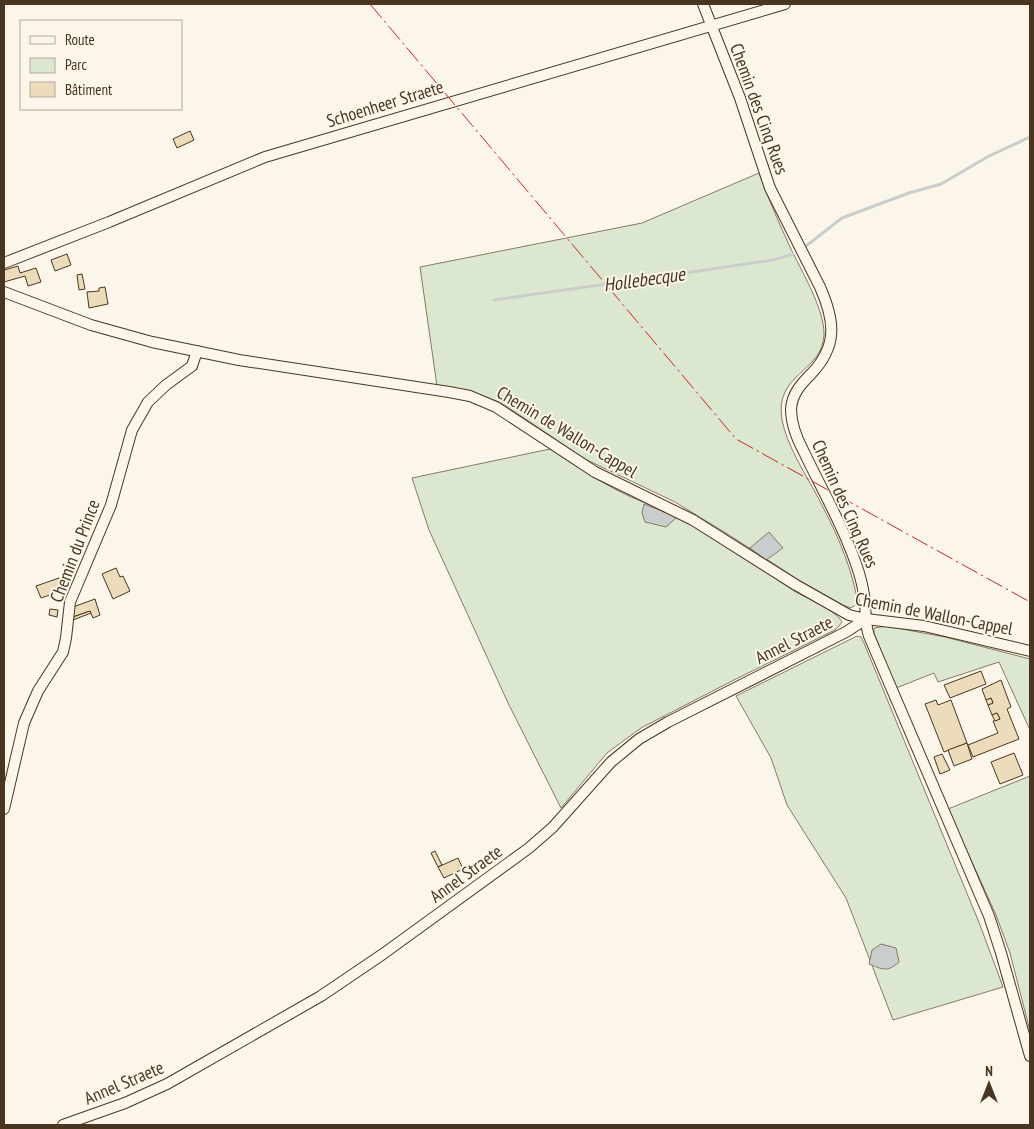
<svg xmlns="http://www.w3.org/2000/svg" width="1034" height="1129" viewBox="0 0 1034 1129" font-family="'PT Sans Narrow',sans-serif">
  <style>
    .green { fill: #dce7d0; stroke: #887966 }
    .water { fill: #c9cecd; stroke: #887966 }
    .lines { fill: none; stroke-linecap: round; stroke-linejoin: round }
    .stream { stroke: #c9cecd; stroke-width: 3 }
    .building { fill: #ecdcbc; stroke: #4a3520 }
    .street-casing { stroke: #4a3520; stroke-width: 12 }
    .street { stroke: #fbf6e9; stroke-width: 10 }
    .power { stroke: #c62828; stroke-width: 1; stroke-dasharray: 18 4 2.5 4; stroke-linecap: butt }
    .labels { text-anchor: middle; stroke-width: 4; stroke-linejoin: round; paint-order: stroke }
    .street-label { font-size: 18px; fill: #4a3520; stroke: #fbf6e9 }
    .water-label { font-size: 19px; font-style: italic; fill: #4a3520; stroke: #fbf6e9 }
  </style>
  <rect width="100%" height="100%" fill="#fbf6e9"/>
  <g class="green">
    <path d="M759,173C768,198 779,223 790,247C801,270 825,310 824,335C822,373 774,373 782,420C787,445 803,470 815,492C833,525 850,561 857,598V604L851,608L843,605L802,582L729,535L675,502L585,459L503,404C481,394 460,390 437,386L420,267L642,223Z"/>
    <path d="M550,449C576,466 601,483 629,496C646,504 665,510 682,518C722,538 757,567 794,591C806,598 836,610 842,622L839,626L835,630L732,681L641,728L607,753L561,808L509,705L429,530L412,478Z"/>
    <polygon points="886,626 945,637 1030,659 1030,730 999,662 938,682 934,673 896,688 874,633 874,628"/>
    <polygon points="857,636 861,637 864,643 980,925 1003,987 893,1020 846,898 787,805 771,758 736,696"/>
    <polygon points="1030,776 1030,1031 1010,953 996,915 948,809"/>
  </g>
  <g class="water">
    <polygon points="644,504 677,517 666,527 645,522 642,513"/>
    <polygon points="769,532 783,548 766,560 750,548"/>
    <path d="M881,944L896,948L899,962C887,973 882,969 869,964L872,950Z"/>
  </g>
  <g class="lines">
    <g class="stream">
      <polyline points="806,246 842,218 909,193 941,184 989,156 1030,137"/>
      <polyline points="494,300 699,271 773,260 793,254"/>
    </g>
  </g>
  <g class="building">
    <polygon points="190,131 194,140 177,148 173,139"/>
    <polygon points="67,254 71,265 55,271 51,260"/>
    <polygon points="18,266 20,273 36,268 41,282 28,286 25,276 4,282 4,270"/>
    <polygon points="82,274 85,289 79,290 77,275"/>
    <polygon points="105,287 108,304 89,308 87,292 99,291 99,288"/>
    <polygon points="116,568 120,577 123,576 130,591 113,599 102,574"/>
    <polygon points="59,578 64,590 41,598 36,586"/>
    <polygon points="95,599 100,615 93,618 90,611 73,617 73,607"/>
    <polygon points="50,609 58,610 57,617 49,615"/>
    <polygon points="90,611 91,613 73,620 73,617"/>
    <polygon points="981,671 986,684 950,698 944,685"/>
    <polygon points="1001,680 1011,707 1007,709 1019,739 973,757 968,745 998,733 993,721 1000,719 997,713 992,715 988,705 993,703 991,698 986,700 982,689"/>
    <polygon points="991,698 993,703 988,705 986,700"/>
    <polygon points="936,700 938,705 951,700 967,743 944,752 925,704"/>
    <polygon points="997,713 1000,719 995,721 992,715"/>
    <polygon points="967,743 972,759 954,766 948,750"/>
    <polygon points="1014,753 1023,775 1000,784 991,762"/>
    <polygon points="942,754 950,770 940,774 934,757"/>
    <polygon points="435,851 442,865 438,867 431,853"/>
    <polygon points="458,858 463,869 444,878 438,867"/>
  </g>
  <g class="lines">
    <g class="street-casing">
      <g id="street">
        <path d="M703,4L740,98L770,188L820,287C835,321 838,346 811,374C801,384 792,394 791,409C791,425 797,439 804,452C823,492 846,531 859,573C862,583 864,592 865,603C866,614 865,625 869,636L989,916L1001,953L1030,1056"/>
        <polyline points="4,263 109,222 265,157 785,4"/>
        <polyline points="4,292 91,325 152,342 239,360 449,392 470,396 496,407 595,472 693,520 796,585 849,615 866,619 924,626 1030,651"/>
        <polyline points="4,809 24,723 38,691 63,652 66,638 70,602 111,505 132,430 148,402 166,385 192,366 197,351"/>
        <polyline points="63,1125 125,1103 167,1084 321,996 383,954 529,848 553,827 611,762 639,739 668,722 846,632 866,619"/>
      </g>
    </g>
    <use href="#street" class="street"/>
    <polyline class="power" points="370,4 736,439 1030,602"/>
  </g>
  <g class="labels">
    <g class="street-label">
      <text transform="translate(385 104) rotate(-17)" y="6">Schoenheer Straete</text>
      <text transform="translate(759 109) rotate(70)" y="6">Chemin des Cinq Rues</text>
      <text transform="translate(567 432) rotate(31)" y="6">Chemin de Wallon-Cappel</text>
      <text transform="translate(845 504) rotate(66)" y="6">Chemin des Cinq Rues</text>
      <text transform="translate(75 551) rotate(-69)" y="6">Chemin du Prince</text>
      <text transform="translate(934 614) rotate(11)" y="6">Chemin de Wallon-Cappel</text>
      <text transform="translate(794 640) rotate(-27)" y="6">Annel Straete</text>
      <text transform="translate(466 874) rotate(-36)" y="6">Annel Straete</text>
      <text transform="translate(124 1083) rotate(-23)" y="6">Annel Straete</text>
    </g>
    <g class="water-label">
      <text transform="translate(644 279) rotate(-8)" y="7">Hollebecque</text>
    </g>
  </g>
  <rect width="1034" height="1129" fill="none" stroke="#4a3520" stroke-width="10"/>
  <rect x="20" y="20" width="162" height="90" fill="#fbf6e9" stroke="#b4a999"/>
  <rect x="30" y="36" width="25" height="8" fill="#fbf6e9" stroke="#b4a999"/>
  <text x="65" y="45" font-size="15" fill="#4a3520">Route</text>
  <rect x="30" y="58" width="25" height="15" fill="#dce7d0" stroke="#b4a999"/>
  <text x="65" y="70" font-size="15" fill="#4a3520">Parc</text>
  <rect x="30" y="82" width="25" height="15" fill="#ecdcbc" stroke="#b4a999"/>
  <text x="65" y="95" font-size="15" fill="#4a3520">Bâtiment</text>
  <g transform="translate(989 1084)" stroke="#fbf6e9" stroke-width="4" paint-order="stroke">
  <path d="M0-4L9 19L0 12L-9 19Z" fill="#4a3520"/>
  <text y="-8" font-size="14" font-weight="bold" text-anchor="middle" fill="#4a3520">N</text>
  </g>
</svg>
